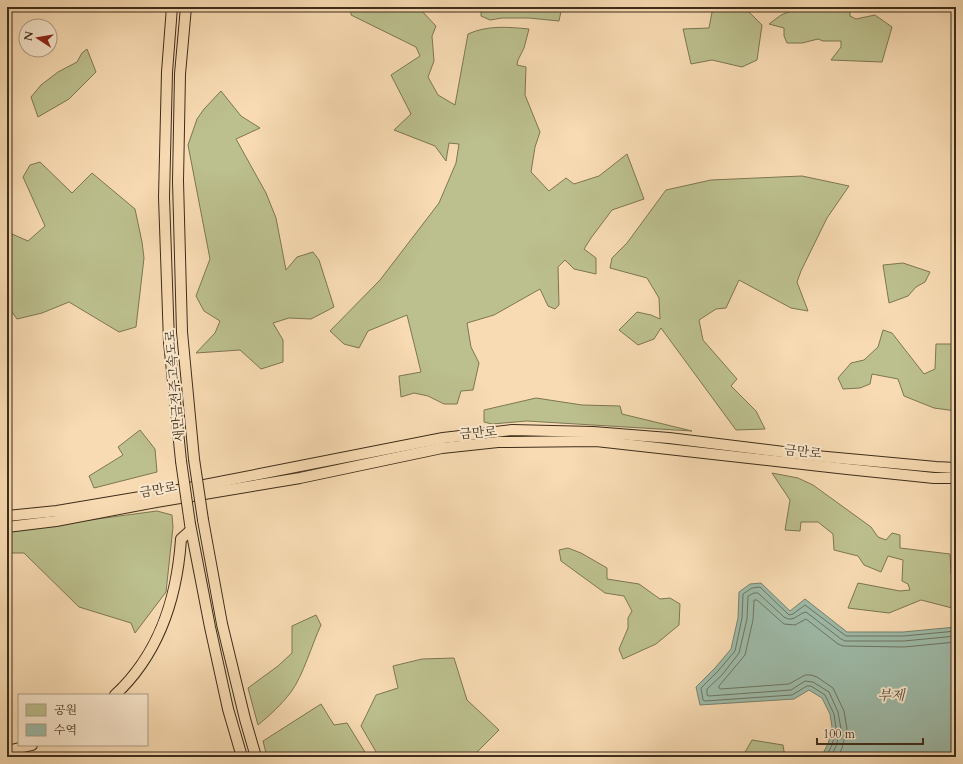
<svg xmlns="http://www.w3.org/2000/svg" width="963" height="764" viewBox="0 0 963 764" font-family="Cardo,'Noto Serif KR',serif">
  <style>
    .green { fill: #bcc08e; stroke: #7d7654 }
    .water { fill: #9ebba9; stroke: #788270 }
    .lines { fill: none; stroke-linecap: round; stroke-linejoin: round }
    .shore { stroke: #6e7462; stroke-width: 1 }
    .highway-casing { stroke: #3e2d1a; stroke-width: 12 }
    .highway { stroke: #f8dbb3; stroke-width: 10 }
    .highway-bridge-casing { stroke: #3e2d1a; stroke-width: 12; stroke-linecap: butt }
    .highway-bridge { stroke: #f8dbb3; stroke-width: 10 }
    .labels { text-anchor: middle; stroke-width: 4; stroke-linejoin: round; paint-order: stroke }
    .street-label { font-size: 13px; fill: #3e2d1a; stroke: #fae8ce }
    .water-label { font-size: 14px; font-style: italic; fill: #56503e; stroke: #fae8ce }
  </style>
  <rect width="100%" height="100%" fill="#f8dbb3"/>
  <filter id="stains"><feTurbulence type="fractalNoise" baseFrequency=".005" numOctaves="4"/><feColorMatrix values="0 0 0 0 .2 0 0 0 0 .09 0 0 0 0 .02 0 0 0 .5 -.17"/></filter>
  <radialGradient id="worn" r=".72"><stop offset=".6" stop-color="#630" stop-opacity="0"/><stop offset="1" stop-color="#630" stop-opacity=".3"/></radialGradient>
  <g class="green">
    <path d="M351,7H421L420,9L436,26L432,36L434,61L428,77L438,95L455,105L468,34C488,25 508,27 529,29L524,48L518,60L517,65L526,67L525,95L540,132L535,147L531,172L549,191L566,178L574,184L599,176L627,154L644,199L612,210L591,238L584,249L596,258V274L574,269L565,260L558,267L559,305L555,309L548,306L540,289L494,315L467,323L471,347L479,363L473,390L461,391L457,404H444L428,396L414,393L401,397L399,376L421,372L407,315L368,331L359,348L344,344L330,331L380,280L439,203L456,163L459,144L449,143L446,161L435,146L394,130L411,114L391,75L420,56L416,47L351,15Z"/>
    <polygon points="481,7 562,7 559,21 529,18 502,18 490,20 481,16"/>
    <polygon points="713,7 744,7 762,25 757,60 742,67 712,60 691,64 683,29 709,28"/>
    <polygon points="801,7 850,7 850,16 856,19 875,15 892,27 882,62 831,60 841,47 841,41 823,41 818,39 802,43 787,43 784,36 784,28 769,24 781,15"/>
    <polygon points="87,49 96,72 69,99 38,117 31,97 41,85 58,72 77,62 82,53"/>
    <polygon points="221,91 241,116 260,128 236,139 266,193 276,218 286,270 297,257 313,252 319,260 334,307 311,319 289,318 273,323 283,340 283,362 261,369 240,350 196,353 215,333 220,321 204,311 196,296 210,259 188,145 197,119 204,109"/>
    <polygon points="40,162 72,193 92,173 135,209 142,242 144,258 136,327 119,332 69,302 42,313 17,319 7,305 7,227 12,234 28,241 45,226 23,177 30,165"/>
    <polygon points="802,176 849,186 827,218 801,271 797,282 808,311 791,308 739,280 726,308 716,309 699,320 703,340 737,379 731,386 756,411 765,429 736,430 661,328 654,339 638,345 619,330 637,312 651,315 660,319 659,298 647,278 610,268 612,258 627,243 666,190 711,180"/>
    <polygon points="903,263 930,272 925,282 916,287 908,296 889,303 883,265"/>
    <polygon points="883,330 892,333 924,374 935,369 936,344 956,344 956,411 934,408 904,396 898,379 872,374 870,384 860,388 843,389 838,378 851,363 864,360 878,347"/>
    <polygon points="536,398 582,405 620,406 622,414 692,431 527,421 492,424 484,422 484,410"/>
    <polygon points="140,430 155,449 157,472 94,488 89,476 123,455 118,447"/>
    <polygon points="772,473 798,478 813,485 871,527 878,537 886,540 892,533 900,535 900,548 950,554 951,574 956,571 956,609 921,600 889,613 848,608 858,583 900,591 910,590 908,584 902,581 903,560 888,556 881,572 864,565 858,556 834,550 833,534 818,522 801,522 800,531 785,530 790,500"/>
    <polygon points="157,511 172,515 173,527 166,592 135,633 131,623 79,607 24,553 7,553 7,531"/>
    <polygon points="568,548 581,553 607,568 607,579 639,584 660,599 670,598 680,604 679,625 656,644 623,659 619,649 628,628 628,618 632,611 624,596 605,593 561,561 559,550"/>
    <path d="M316,615L321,625C312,644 303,676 291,692C281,705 270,715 258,725L248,688L278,666L292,653V626Z"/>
    <polygon points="454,658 467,700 499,730 472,757 379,757 361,726 376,695 398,688 393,666 422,659"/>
    <polygon points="321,704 334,725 347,723 368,757 267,757 263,741"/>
    <polygon points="752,740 783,745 785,757 740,757 744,754"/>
  </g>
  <polygon class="water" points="761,583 790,611 805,599 847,632 903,632 956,627 956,752 945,757 821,757 828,744 832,727 830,714 822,698 809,690 794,699 700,705 696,687 715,668 731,649 738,618 739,592 750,584"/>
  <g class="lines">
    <g class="shore">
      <polyline points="826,757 832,745 836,728 834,714 825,695 811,686 807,686 792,695 705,701 703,700 701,688 718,671 735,651 742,618 743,594 752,588 760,587 789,615 793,614 805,605 846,636 904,636 956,631"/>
      <path d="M831,757L836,746L841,729L838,712L829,692L813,682L805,681L791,690L709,696L707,695V689L722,675L739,653L747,619L748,596L754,593H758L784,617C794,623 797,614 806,612L841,639L845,641H904L956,636"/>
      <polyline points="838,757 842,748 847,729 844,711 833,688 817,677 811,675 805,675 789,684 721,689 719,688 719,686 745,655 753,620 754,600 757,600 784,624 795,625 806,619 838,644 843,646 904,647 956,642"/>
    </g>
    <g class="highway-casing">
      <g id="highway">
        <polyline points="172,7 167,72 164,197 169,342 181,461"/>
        <polyline points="186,7 180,74 178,181 182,332 194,459"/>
        <polyline points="7,516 57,511 158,494 443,438 512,430 593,432 669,438 816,456 936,467 956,468"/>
        <polyline points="203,520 222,624 245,719 256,757"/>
        <polyline points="190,524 210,627 228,709 242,757"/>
        <polyline points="7,527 56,521 156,502 300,478 442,448 498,442 596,441 847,469 934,478 956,478"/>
        <path d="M115,695C160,653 177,598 181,539L191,530"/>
        <polyline points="7,751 32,745"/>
      </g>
    </g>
    <use href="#highway" class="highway"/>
    <g class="highway-bridge-casing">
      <g id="highway-bridge">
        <polyline points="194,459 203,520"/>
        <polyline points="181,461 190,524"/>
      </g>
    </g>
    <use href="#highway-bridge" class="highway-bridge"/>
  </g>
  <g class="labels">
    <g class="street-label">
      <text transform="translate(174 386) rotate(-95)" y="5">새만금전주고속도로</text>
      <text transform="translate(478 432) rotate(-5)" y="5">금만로</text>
      <text transform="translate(803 451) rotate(6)" y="5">금만로</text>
      <text transform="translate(158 489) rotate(-10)" y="5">금만로</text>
    </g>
    <g class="water-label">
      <text x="891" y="700">부제</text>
    </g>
  </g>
  <rect width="963" height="764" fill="none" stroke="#f8dbb3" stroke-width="24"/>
  <rect x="8" y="8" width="947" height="748" fill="none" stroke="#3e2d1a" stroke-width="2"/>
  <rect x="12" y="12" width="939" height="740" fill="none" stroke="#3e2d1a"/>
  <rect x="18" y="694" width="130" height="52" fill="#fae8ce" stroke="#af9d86"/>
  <rect x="26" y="704" width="20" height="12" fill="#bcc08e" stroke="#af9d86"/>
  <text x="54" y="714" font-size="12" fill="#3e2d1a">공원</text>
  <rect x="26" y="724" width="20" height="12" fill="#9ebba9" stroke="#af9d86"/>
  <text x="54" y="734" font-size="12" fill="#3e2d1a">수역</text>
  <g transform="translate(38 38) rotate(282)"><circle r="19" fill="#fae8ce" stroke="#af9d86"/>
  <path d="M0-3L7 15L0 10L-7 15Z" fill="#8f2418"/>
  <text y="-6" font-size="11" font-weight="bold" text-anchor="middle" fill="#3e2d1a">N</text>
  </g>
  <path d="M817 738v6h106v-6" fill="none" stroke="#3e2d1a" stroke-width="2"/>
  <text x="823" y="738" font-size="12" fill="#3e2d1a" stroke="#fae8ce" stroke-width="3" paint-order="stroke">100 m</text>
  <rect width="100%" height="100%" filter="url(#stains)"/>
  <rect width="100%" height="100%" fill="url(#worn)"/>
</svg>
